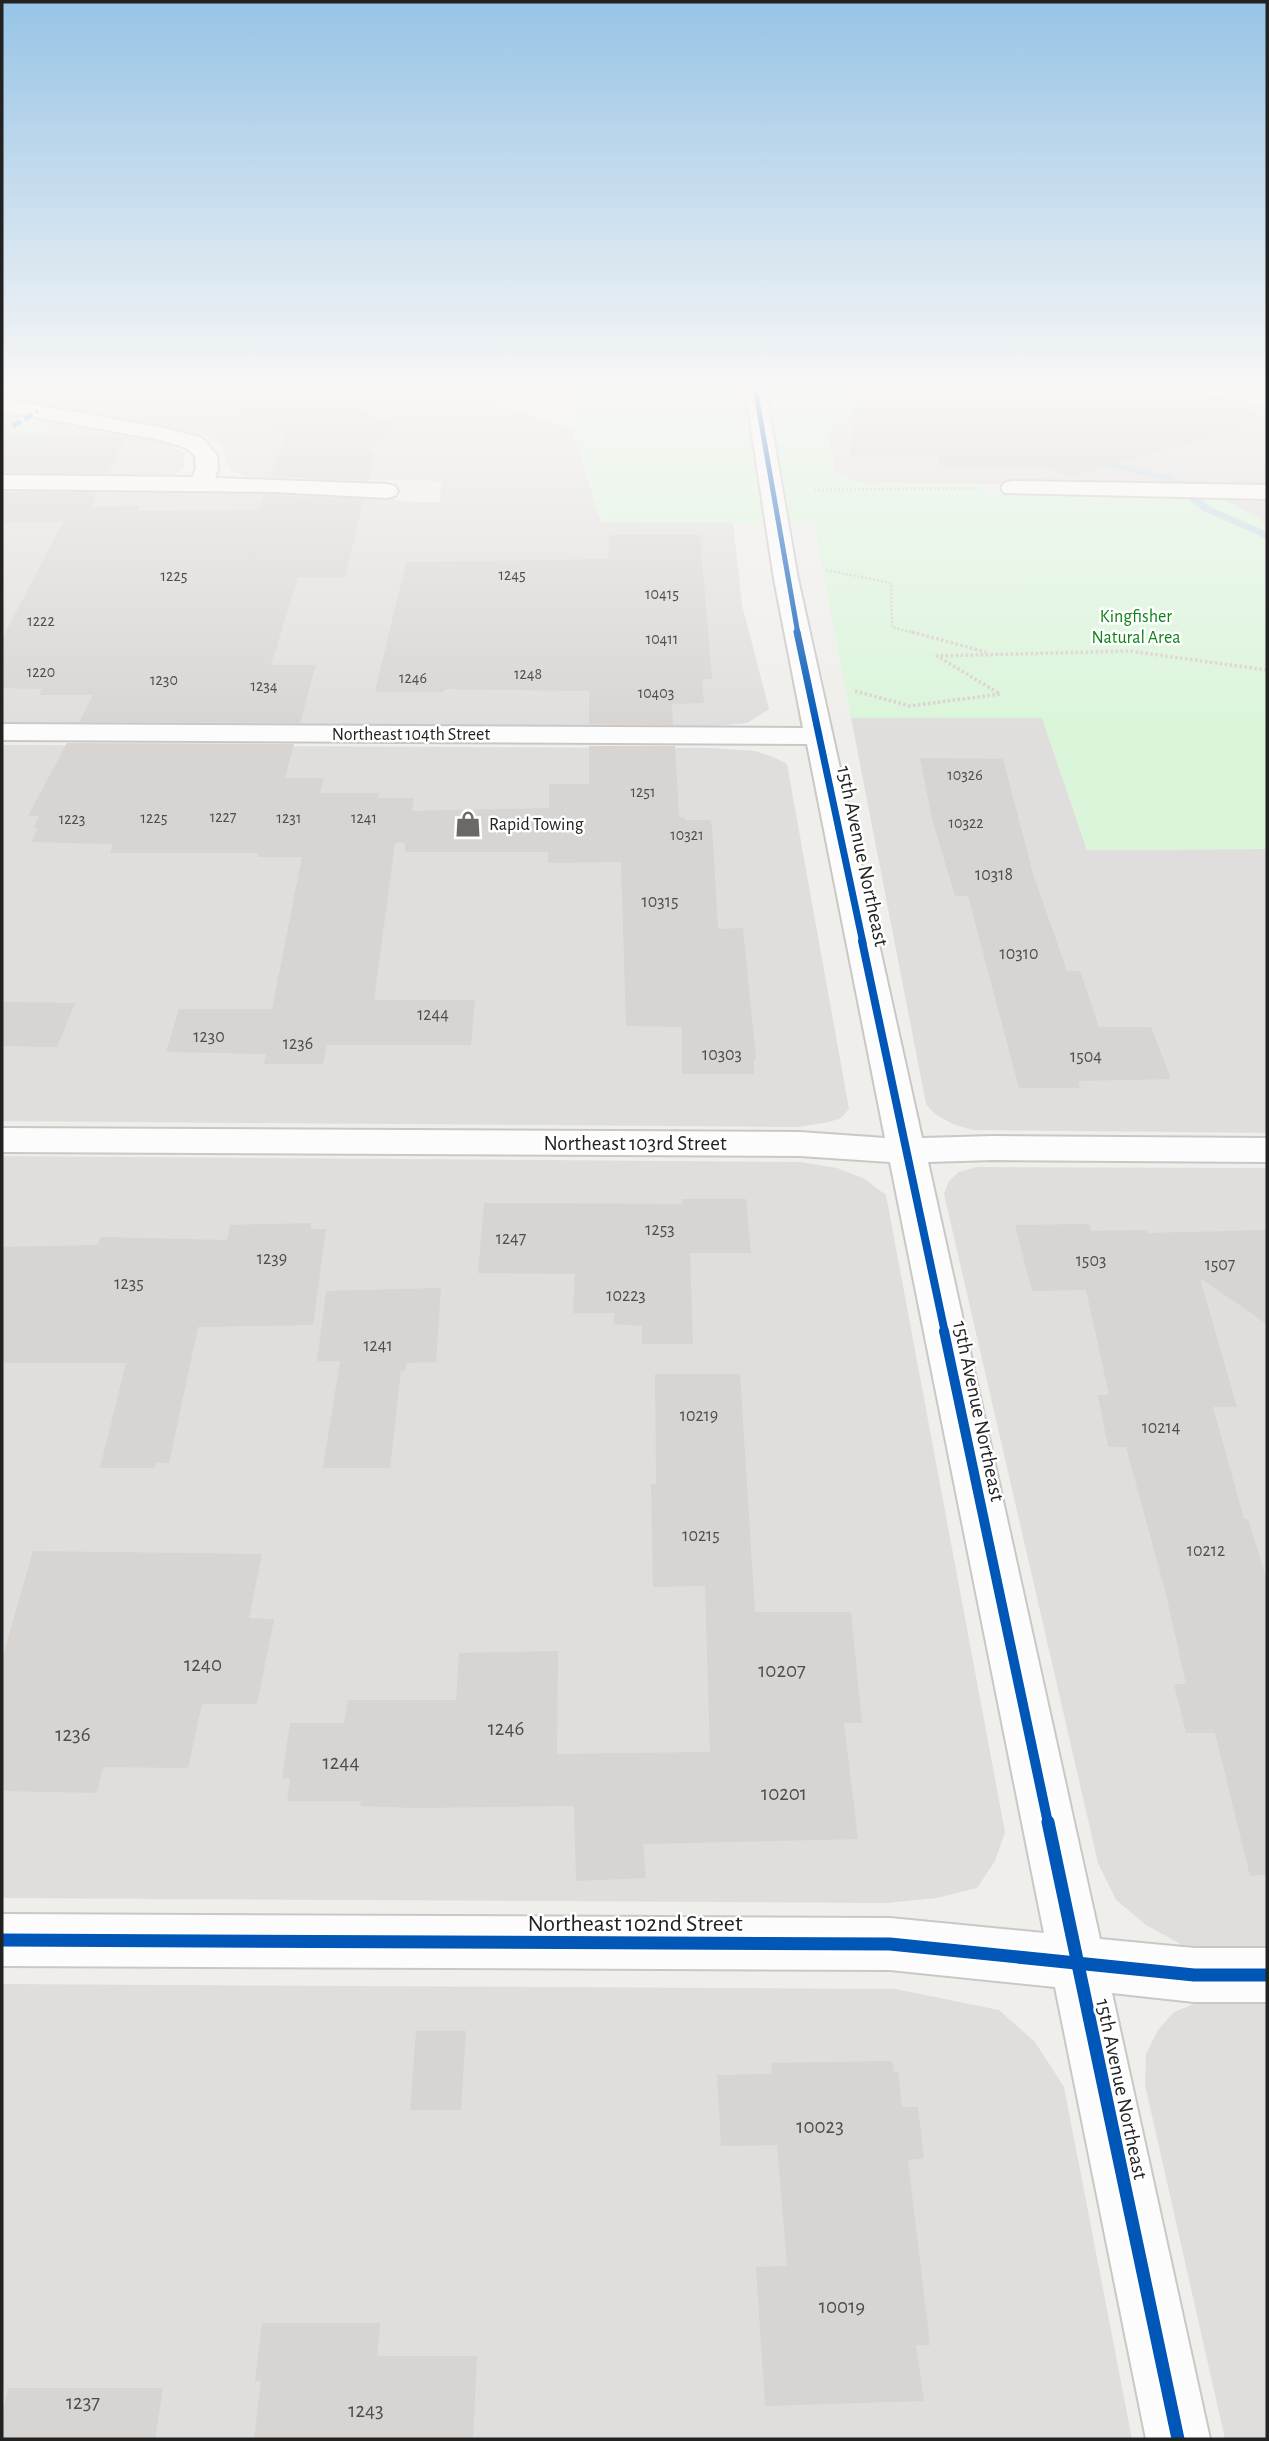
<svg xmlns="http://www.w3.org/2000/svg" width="1269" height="2441" viewBox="0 0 1269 2441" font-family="'Alegreya Sans',sans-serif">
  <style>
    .residential { fill: #dfdedc }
    .grass { fill: #ddeccb }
    .park { fill: #daf5da }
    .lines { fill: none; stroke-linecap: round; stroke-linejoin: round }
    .stream { fill: #bfdbe3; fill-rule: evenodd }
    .building { fill: #d7d4d2 }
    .minor-casing { stroke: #c9c8c7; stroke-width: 4 }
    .path-far1 { stroke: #dccecd; stroke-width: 2.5; stroke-dasharray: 2 2; stroke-linecap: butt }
    .path { stroke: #dccecd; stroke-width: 3.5; stroke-dasharray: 2.5 2.5; stroke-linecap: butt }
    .minor { fill: #fdfcfc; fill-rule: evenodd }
    .quiet { stroke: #3fa9f5; stroke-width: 4.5; stroke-dasharray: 9 4.5; stroke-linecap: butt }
    .cycleway-far4-casing { stroke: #fff; stroke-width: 8 }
    .cycleway-far3-casing { stroke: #fff; stroke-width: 10 }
    .cycleway-far2-casing { stroke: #fff; stroke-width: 12 }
    .cycleway-far1-casing { stroke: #fff; stroke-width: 15 }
    .cycleway-casing { stroke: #fff; stroke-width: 18 }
    .cycleway-far4 { stroke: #0057b8; stroke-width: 5 }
    .cycleway-far3 { stroke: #0057b8; stroke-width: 7 }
    .cycleway-far2 { stroke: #0057b8; stroke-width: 8 }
    .cycleway-far1 { stroke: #0057b8; stroke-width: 10 }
    .cycleway { stroke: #0057b8; stroke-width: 13 }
    .labels { text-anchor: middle; stroke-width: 5; stroke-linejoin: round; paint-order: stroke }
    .far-number-label { font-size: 16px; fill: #4f4e4e }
    .far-park-label { font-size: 18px; fill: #0c8416; stroke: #fff }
    .far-street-label { font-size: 18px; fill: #222; stroke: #fff }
    .far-poi-label { font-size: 18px; fill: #222; stroke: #fff; text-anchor: start }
    .number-label { font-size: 18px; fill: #4f4e4e }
    .street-label { font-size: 21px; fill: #222; stroke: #fff }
    .near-number-label { font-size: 21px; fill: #4f4e4e }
    .near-street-label { font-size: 24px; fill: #222; stroke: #fff }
  </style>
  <rect width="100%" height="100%" fill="#f0eeeb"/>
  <g class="residential">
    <polygon points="2,388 447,388 573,430 601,522 733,523 742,605 769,709 747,723 713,726 2,724 2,487 204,488 368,495 411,502 440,502 441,481 248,477 230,470 220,444 203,435 2,398"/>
    <polygon points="886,388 1167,388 1267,405 1267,487 860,483 835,471 827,431"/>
    <polygon points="2,413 164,442 185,453 184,468 172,475 146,478 2,477"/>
    <polygon points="1214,494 1267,495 1267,523 1266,523"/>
    <polygon points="851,718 1042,718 1087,850 1267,849 1267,1133 972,1130 953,1124 935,1114 926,1104"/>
    <polygon points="2,745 713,748 755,751 773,757 787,764 849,1109 841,1118 829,1122 798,1127 2,1121"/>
    <polygon points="2,1156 801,1162 837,1168 863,1178 886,1195 1005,1832 995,1861 977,1888 937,1898 886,1903 2,1898"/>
    <polygon points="977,1167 1267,1168 1267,1948 1186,1947 1146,1925 1116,1900 1098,1863 944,1194 949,1181 959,1172"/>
    <polygon points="2,1984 895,1989 999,2010 1035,2042 1064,2087 1132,2439 2,2439"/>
    <polygon points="1199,2002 1267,2003 1267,2439 1225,2439 1145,2085 1146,2054 1158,2030 1174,2012"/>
  </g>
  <polygon class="grass" points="2,413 10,417 10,421 22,417 56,423 46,437 2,437 15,426 2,422"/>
  <polygon class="park" points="575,388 886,388 827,431 835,471 860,483 982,484 986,493 1214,494 1267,523 1267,849 1087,850 1042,718 851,718 814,523 601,522 573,430"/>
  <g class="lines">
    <polygon class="stream" points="1090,452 1117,464 1172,476 1211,507 1267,532 1267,539 1203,511 1165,480 1110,468 1086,457 1085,455"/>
  </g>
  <g class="building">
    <polygon points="188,388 335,388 357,408 396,425 370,450 375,454 368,481 270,477 286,433"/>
    <polygon points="856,388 1142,388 1267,415 1267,421 1069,477 1047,467 940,467 937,457 850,458"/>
    <polygon points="2,437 126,437 108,473 2,472"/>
    <polygon points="2,492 98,493 92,507 139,506 137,511 259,510 264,495 364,499 345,577 298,577 271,665 316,665 300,723 79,722 93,695 39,695 42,689 2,688 2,639 63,522 2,523"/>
    <polygon points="610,535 700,535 712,679 702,679 704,703 672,704 673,725 589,724 589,691 445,689 444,692 375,692 406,562 608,559"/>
    <polygon points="67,743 294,744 285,778 324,778 320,793 379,793 378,798 414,798 412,811 549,808 549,784 589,784 589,746 675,746 679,817 685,817 685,820 710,820 712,826 718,929 743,928 756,1060 754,1060 754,1074 682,1074 682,1027 626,1026 621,862 548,863 548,852 405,852 405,843 395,843 374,1000 475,1000 471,1045 327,1045 323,1064 264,1064 266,1054 166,1052 179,1009 272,1009 302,857 258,857 259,853 110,853 113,844 31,842 38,828 33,828 39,816 28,816"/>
    <polygon points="920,758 1003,759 1033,874 1067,971 1080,971 1099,1027 1151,1027 1171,1079 1078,1081 1080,1088 1019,1088 968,896 955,896 932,819"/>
    <polygon points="2,1002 75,1003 57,1047 2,1046"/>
    <polygon points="682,1199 746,1199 751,1253 690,1253 693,1344 642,1344 642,1326 614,1324 614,1313 573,1313 575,1274 478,1273 484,1203 682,1204"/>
    <polygon points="311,1223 311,1229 326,1229 313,1325 198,1327 169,1463 156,1463 155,1468 100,1468 126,1363 2,1363 2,1247 98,1245 100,1237 227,1240 230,1225"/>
    <polygon points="1089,1224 1091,1231 1147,1230 1148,1233 1267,1230 1267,1324 1200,1278 1237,1407 1213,1407 1244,1519 1248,1519 1267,1581 1267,1874 1250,1876 1215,1733 1186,1733 1174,1684 1186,1684 1166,1594 1126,1447 1108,1447 1098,1395 1109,1395 1086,1290 1032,1291 1015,1225"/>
    <polygon points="441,1288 436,1362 406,1363 405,1371 401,1371 390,1468 323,1468 340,1361 317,1361 326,1291"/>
    <polygon points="655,1374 740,1374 755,1612 851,1612 862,1723 844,1723 858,1839 643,1844 646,1878 576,1881 574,1806 416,1808 360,1806 361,1801 287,1801 290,1779 282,1778 290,1723 344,1723 348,1700 456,1700 459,1653 558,1651 557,1754 710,1752 705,1586 653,1587 651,1484 656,1484"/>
    <polygon points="33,1551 262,1554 249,1618 274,1619 257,1704 202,1704 188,1768 103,1767 97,1793 2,1791 2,1659"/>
    <polygon points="416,2031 466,2031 461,2110 410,2110"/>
    <polygon points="892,2061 894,2072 898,2072 902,2107 918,2107 924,2158 908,2160 930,2345 916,2345 924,2401 765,2406 756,2267 787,2266 777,2145 721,2146 717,2075 772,2074 771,2063"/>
    <polygon points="262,2323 380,2323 377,2356 477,2356 473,2439 254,2439 261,2381 255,2381"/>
    <polygon points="8,2388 163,2388 155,2439 2,2439 2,2417"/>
  </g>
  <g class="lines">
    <g class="minor-casing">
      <g id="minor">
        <polygon points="745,388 765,388 798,579 922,1138 993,1136 1267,1138 1267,1162 993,1160 928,1162 1100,1939 1194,1948 1267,1948 1267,2002 1194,2002 1112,1993 1210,2439 1146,2439 1055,1987 890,1970 2,1966 2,1914 890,1918 1044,1933 890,1162 800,1156 2,1152 2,1128 800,1132 885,1138 807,744 2,740 2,724 803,728 774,579"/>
        <polygon points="1187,388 1234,388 1267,394 1267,406 1197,394 1190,392"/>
        <polygon points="2,399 164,428 202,438 217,455 218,469 215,478 387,484 395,486 398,491 395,496 387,498 273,492 2,489 2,475 192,477 196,469 195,456 186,448 161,440 2,411"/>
        <polygon points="1012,481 1267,485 1267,499 1004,493 1001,488 1004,483"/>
      </g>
    </g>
    <g class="path-far1">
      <polyline points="814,490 976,488"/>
      <polyline points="826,570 891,583 892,627 919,634"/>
    </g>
    <g class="path">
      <polyline points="912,632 986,652"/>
      <polyline points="855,691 910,706 1000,694 937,656 1129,651 1267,670"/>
    </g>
    <use href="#minor" class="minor"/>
    <polyline class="quiet" points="13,426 38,411"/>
    <g class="cycleway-far4-casing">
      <polyline id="cycleway-far4" points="755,388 798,634"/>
    </g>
    <g class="cycleway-far3-casing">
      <polyline id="cycleway-far3" points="797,632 863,943"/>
    </g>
    <g class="cycleway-far2-casing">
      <polyline id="cycleway-far2" points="862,941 945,1333"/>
    </g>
    <g class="cycleway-far1-casing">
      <polyline id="cycleway-far1" points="944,1331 1048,1823"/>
    </g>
    <g class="cycleway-casing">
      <g id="cycleway">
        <polyline points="1048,1822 1178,2439"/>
        <polyline points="2,1940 890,1944 1194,1975 1267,1975"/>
      </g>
    </g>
    <use href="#cycleway-far4" class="cycleway-far4"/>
    <use href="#cycleway-far3" class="cycleway-far3"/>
    <use href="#cycleway-far2" class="cycleway-far2"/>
    <use href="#cycleway-far1" class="cycleway-far1"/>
    <use href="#cycleway" class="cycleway"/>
  </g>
  <linearGradient id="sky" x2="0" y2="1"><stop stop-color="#97c4e6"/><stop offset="0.53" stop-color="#f8f7f6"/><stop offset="1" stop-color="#f8f7f6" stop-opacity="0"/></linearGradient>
  <rect width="1269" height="730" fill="url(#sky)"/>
  <defs>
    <g id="shop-bare" transform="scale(2.1)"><path d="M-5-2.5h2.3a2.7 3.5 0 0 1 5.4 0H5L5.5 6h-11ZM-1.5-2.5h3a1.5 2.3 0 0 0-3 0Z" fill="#6a6968" stroke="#fff" stroke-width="2.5" paint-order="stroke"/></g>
  </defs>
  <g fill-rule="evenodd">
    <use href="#shop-bare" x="468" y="824"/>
  </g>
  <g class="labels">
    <g class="far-number-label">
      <text x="512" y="580">1245</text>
      <text x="174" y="581">1225</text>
      <text x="662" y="599">10415</text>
      <text x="41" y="626">1222</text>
      <text x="662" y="644">10411</text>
      <text x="41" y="677">1220</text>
      <text x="528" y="679">1248</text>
      <text x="413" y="683">1246</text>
      <text x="164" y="685">1230</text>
      <text x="264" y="691">1234</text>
      <text x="656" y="698">10403</text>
      <text x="965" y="780">10326</text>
      <text x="643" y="797">1251</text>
      <text x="223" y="822">1227</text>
      <text x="154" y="823">1225</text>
      <text x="289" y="823">1231</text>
      <text x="364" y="823">1241</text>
      <text x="72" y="824">1223</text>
      <text x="966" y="828">10322</text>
      <text x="687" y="840">10321</text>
    </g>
    <g class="far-park-label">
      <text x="1136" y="622">Kingfisher<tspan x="1136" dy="21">Natural Area</tspan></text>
    </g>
    <g class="far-street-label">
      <text x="411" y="740">Northeast 104th Street</text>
    </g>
    <g class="far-poi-label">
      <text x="489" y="830">Rapid Towing</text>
    </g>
    <g class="number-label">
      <text x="994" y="880">10318</text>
      <text x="660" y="907">10315</text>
      <text x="1019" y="959">10310</text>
      <text x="433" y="1020">1244</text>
      <text x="209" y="1042">1230</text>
      <text x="298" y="1049">1236</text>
      <text x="722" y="1060">10303</text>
      <text x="1086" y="1062">1504</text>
      <text x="660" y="1235">1253</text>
      <text x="511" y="1244">1247</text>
      <text x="272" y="1264">1239</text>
      <text x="1091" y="1266">1503</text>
      <text x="1220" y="1270">1507</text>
      <text x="129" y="1289">1235</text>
      <text x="626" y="1301">10223</text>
      <text x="378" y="1351">1241</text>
      <text x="699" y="1421">10219</text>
      <text x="1161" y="1433">10214</text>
      <text x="701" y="1541">10215</text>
      <text x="1206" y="1556">10212</text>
    </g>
    <g class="street-label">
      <text transform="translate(863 856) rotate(78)" y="7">15th Avenue Northeast</text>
      <text x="635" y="1150">Northeast 103rd Street</text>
      <text transform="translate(979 1411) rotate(78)" y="7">15th Avenue Northeast</text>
      <text transform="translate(1122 2089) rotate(78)" y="7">15th Avenue Northeast</text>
    </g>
    <g class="near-number-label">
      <text x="203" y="1671">1240</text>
      <text x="782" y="1677">10207</text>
      <text x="506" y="1735">1246</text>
      <text x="73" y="1741">1236</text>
      <text x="341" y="1769">1244</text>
      <text x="784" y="1800">10201</text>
      <text x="820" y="2133">10023</text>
      <text x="842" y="2313">10019</text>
      <text x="83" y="2409">1237</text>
      <text x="366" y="2417">1243</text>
    </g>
    <g class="near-street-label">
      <text x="635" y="1931">Northeast 102nd Street</text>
    </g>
  </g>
  <rect width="1269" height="2441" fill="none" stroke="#222222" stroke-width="7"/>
</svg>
